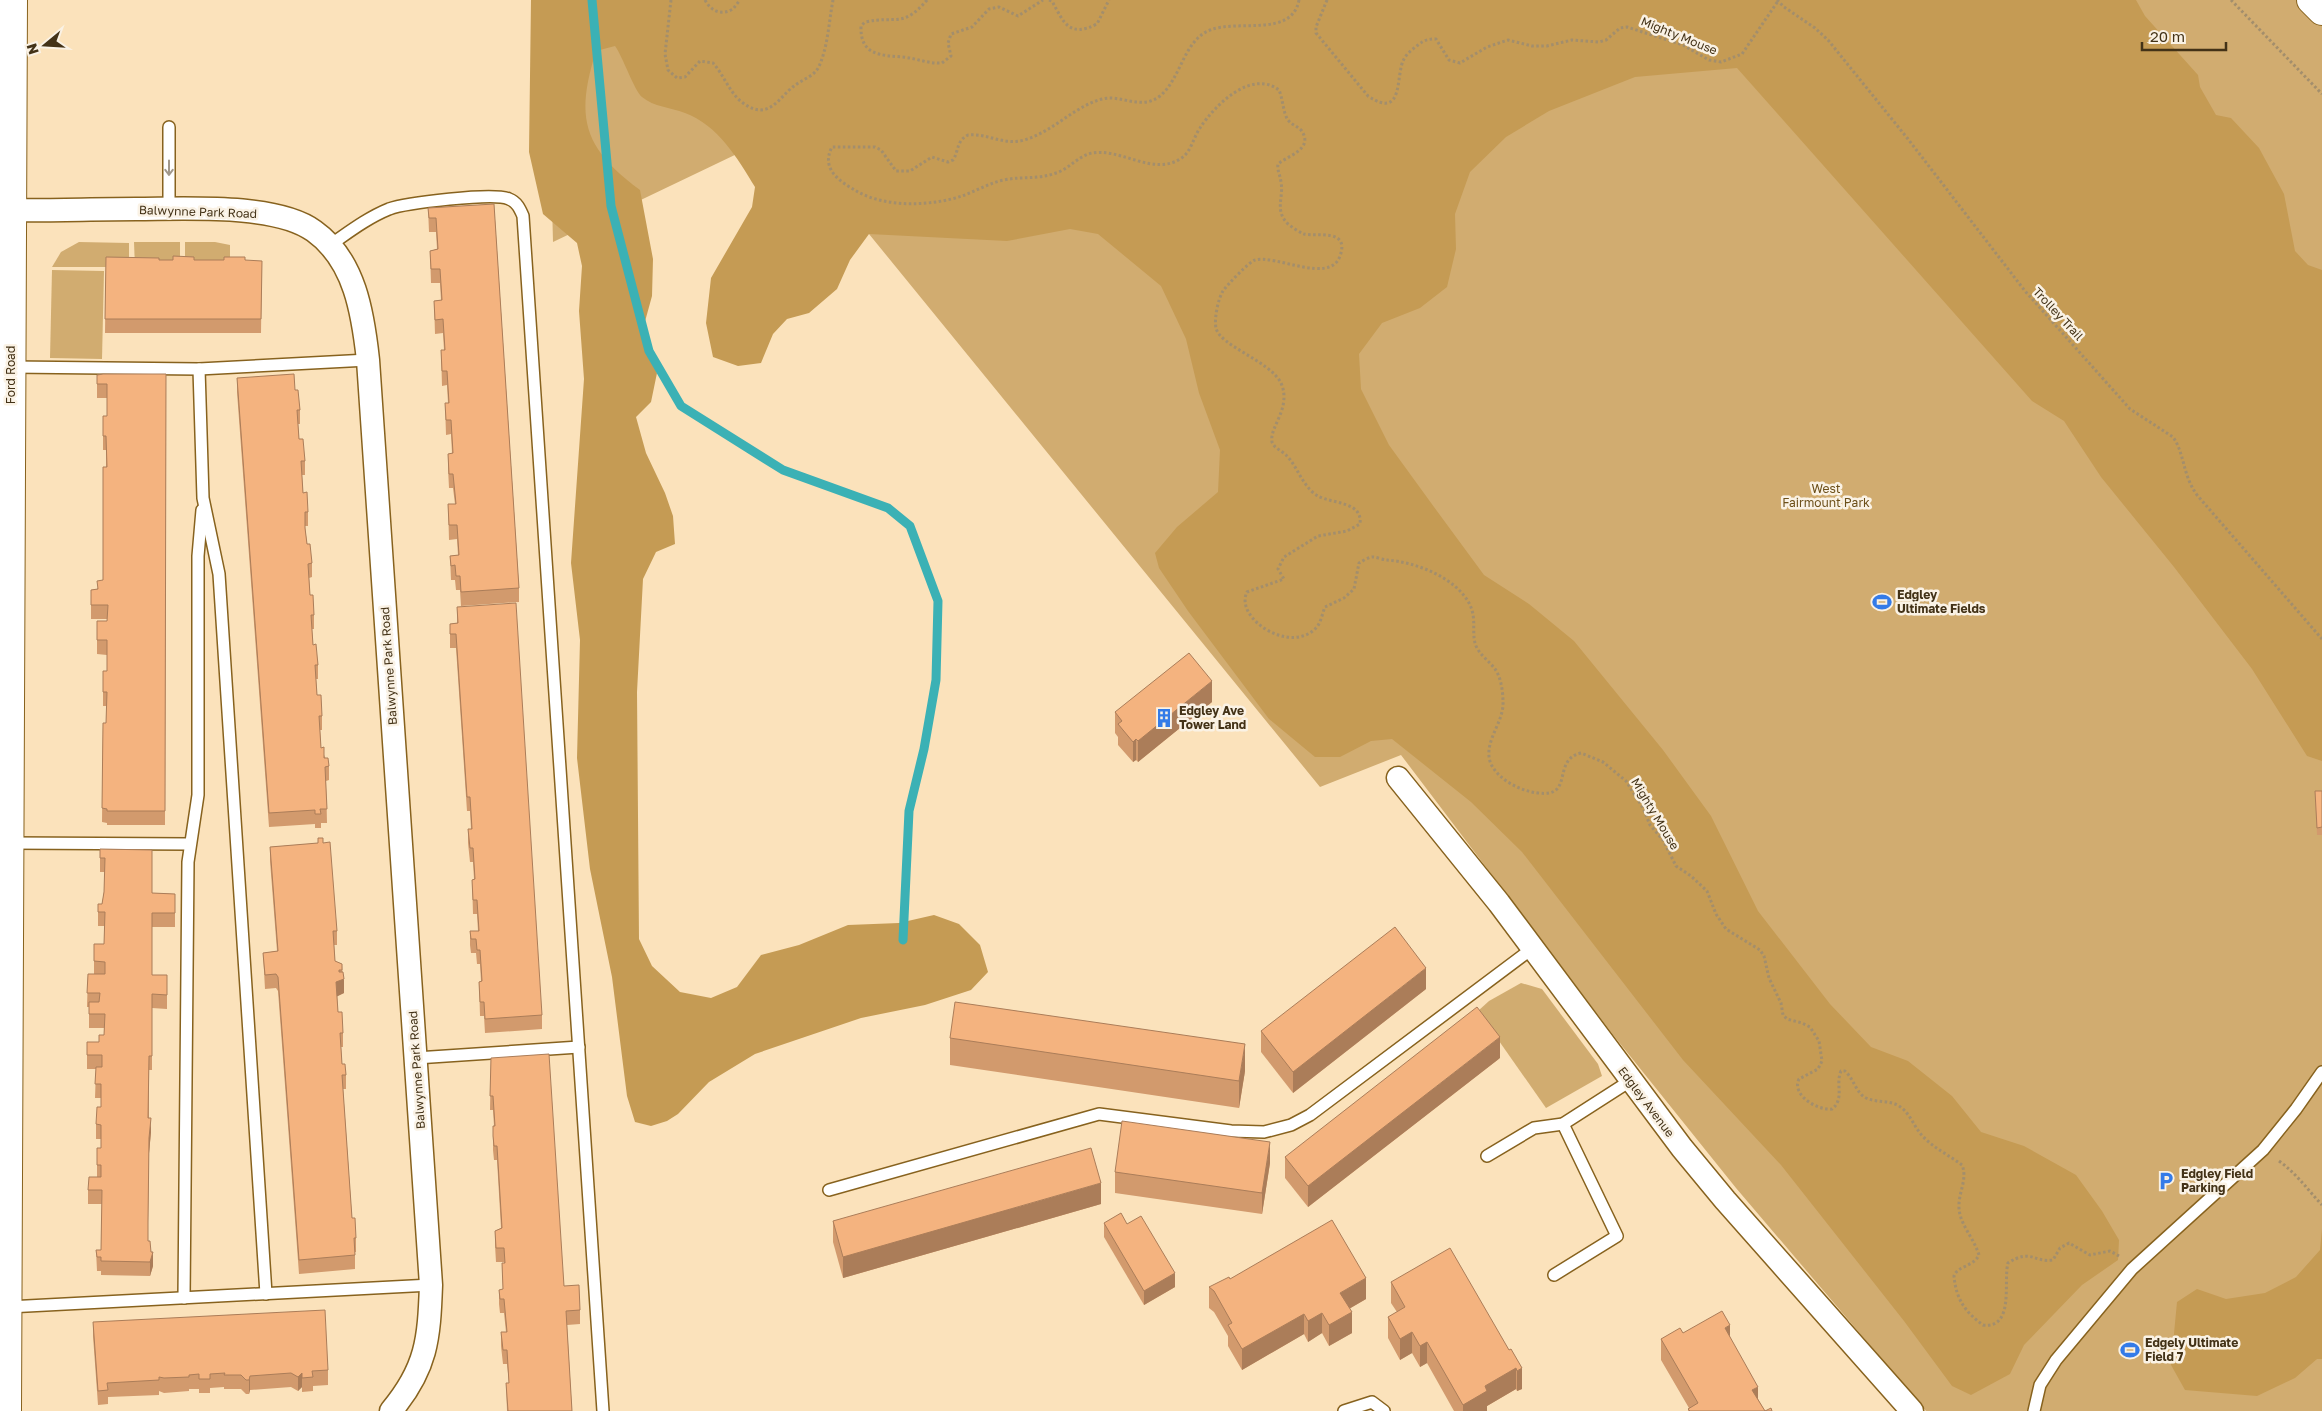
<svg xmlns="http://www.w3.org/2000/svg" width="2322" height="1411" viewBox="0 0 2322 1411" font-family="'Golos Text',sans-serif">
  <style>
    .green { fill: #d1ac70 }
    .forest { fill: #c59b54 }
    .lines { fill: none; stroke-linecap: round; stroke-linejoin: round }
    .stream { stroke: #3bb1b5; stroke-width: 9 }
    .lane-casing { stroke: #87621e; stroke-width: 14 }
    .street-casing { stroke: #87621e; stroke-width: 25 }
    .secondary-casing { stroke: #87621e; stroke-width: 30 }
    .path { stroke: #a38e6c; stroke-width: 3; stroke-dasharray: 2.5 2.5; stroke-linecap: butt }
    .lane { stroke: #fff; stroke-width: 11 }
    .street { stroke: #fff; stroke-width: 22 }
    .secondary { stroke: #fff; stroke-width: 28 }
    .wall { fill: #d29a6d }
    .shaded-wall { fill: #ab7d59 }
    .building { fill: #f4b37f; stroke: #ab7d59 }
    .oneway { stroke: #a1988b }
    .labels { text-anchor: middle; stroke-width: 5; stroke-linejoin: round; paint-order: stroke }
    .street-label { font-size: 12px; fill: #433217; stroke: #faf2e5 }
    .park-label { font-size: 12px; fill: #6c4f19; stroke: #faf2e5 }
    .poi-label { font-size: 12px; font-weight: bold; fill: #433217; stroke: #faf2e5; text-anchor: start }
  </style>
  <rect width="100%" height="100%" fill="#fbe2bb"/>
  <g class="green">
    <polygon points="538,0 2322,0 2322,1411 1926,1411 1736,1188 1614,1036 1401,755 1320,787 785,131 553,242 551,165"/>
    <polygon points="79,242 129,243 129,267 52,267 61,252"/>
    <polygon points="134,242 180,242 180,267 135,267"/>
    <polygon points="185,242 215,242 230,245 230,268 185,267"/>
    <polygon points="52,270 104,271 102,359 50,358"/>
    <polygon points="1521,983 1542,989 1598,1064 1602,1076 1546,1108 1478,1011 1489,1001"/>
  </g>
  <g class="forest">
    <path d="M531,0H2136L2145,16L2198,75L2200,87L2216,115L2231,118L2259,148L2284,194L2295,251L2308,265L2322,270V761L2307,756L2252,669L2174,567L2101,477L2064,421L2032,401L1737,68L1635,77L1549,111L1506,137L1470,172L1455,214L1456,249L1447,287L1420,308L1382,323L1359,354L1361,389L1389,445L1434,507L1484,575L1529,604L1574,641L1663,750L1711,816L1758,911L1830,1004L1871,1047L1908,1061L1952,1096L1981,1132L2024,1146L2076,1175L2102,1211L2119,1240L2118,1260L2082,1285L2024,1345L2010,1374L1971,1395L1952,1386L1904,1321L1781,1165L1683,1060L1522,852L1471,802L1392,739L1371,741L1340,757H1315L1269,719L1188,611L1159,568L1155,553L1177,527L1218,492L1220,450L1199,393L1186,339L1161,286L1098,234L1070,229L1007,241L869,234L850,260L837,289L809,313L787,319L773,334L761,363L738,366L713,357L706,323L711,278L752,207L755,187C738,159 718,125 685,113C670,107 654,107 642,97C634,90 623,57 615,46L596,51C575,118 583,148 640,190L653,259L652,296L641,336L657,373L651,402L636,417L646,453L665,493L673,516L675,544L656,552L643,579L637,692L639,939L652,966L680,992L711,998L737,987L761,955L799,945L848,925L899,923L934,915L959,924L980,945L988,972L971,990L925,1005L861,1018L755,1054L709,1082L678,1114L667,1121L651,1126L635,1122L627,1096L612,977L590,869L577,758L580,640L571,563L584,379L579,311L582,266L577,243L543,214L529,152Z"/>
    <polygon points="2322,1229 2322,1359 2317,1359 2295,1378 2257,1396 2185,1390 2171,1365 2177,1302 2197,1289 2226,1299 2265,1293 2296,1277 2320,1250"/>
  </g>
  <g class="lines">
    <polyline class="stream" points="592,0 611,206 649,351 681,406 783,470 888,508 910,526 938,601 936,680 924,749 909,811 903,940"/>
    <g class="lane-casing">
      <g id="lane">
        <polyline points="169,127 169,209"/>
        <path d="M330,245C349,232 367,218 389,209C405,203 494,192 509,199C517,202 520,209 523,216L603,1411"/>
        <polyline points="11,367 199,369 368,360"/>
        <polyline points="199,369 203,498 219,574 266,1294"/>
        <polyline points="10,843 189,844"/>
        <polyline points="416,1058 579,1047"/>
        <polyline points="1487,1156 1534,1128 1563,1124 1630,1081"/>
        <polyline points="829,1190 1099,1114 1231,1131 1264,1132 1291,1125 1310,1115 1533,948"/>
        <polyline points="1554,1275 1617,1236 1563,1124"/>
        <polyline points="184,1298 188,862 198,795 198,556 202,510"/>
        <polyline points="8,1307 431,1285"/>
        <polyline points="1344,1411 1372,1402 1384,1411"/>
        <polyline points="2034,1411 2040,1385 2056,1360 2132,1269 2263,1150 2296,1109 2322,1072"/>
      </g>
    </g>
    <g class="street-casing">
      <g id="street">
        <path d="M0,210C45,211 91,209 136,209C183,209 276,203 314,231C355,260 363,314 368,360L431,1285C429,1339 427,1368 391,1411"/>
        <polyline points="1398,778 1499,903 1682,1148 1725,1200 1912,1411"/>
      </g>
    </g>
    <g class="secondary-casing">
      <g id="secondary">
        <polyline points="2311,0 2322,11"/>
        <polyline points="7,1411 13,0"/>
      </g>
    </g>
    <g class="path">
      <path d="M671,0L665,54L668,70L677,78L685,77L700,61L713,63C724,75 730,94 743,103C769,122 779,97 794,86C803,79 816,76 820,64C828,45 829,21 833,0"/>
      <path d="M705,0C711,11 721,16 733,9L740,0"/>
      <path d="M927,0C902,29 897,15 865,22L861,26C860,56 881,55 902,57C916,58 928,64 942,63L951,56L948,43L951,34L972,27L989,9L999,7L1018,16L1043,0"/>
      <path d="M1049,0L1052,1C1064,23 1069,38 1097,24L1109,0"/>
      <path d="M1299,0C1292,38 1238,19 1210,30C1183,41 1181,79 1160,96C1141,111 1121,94 1102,99C1073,107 1053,132 1024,140C1005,146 987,133 968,135C956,141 959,151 953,160L948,162L932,157L910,171H896L881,150L875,147H832C820,170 841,182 858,192C888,208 931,206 962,196C976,191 989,183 1004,180C1022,176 1037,180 1056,173C1069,169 1078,156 1092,153C1121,148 1153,176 1180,159C1191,153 1193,138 1200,128C1215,105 1251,69 1279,90C1283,99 1283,113 1288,120C1292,125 1297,126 1301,130C1315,149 1287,156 1278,164C1277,171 1280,174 1281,182C1284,198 1274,210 1288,224C1293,228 1299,232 1304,234C1317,237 1350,228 1340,256C1330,285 1275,254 1255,260C1250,261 1226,286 1223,291C1218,299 1214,319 1216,328C1220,346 1270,361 1281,383C1292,408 1269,427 1272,442C1274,448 1282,451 1286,455C1295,464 1299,476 1307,486C1310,490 1314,494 1318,496C1332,504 1363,501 1360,524L1347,531L1318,536L1284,557L1278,569L1284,579L1247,592C1234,618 1290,655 1316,628C1321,623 1322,614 1325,607L1344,598L1354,589L1359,563C1363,561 1368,557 1373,557C1377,557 1383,560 1387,560C1416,562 1457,578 1470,605C1477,620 1471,633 1476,646C1480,655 1489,661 1495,669C1501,677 1503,692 1503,702C1504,723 1482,743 1491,764C1499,780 1520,791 1538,793C1575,798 1551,760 1581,753L1603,762L1626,781L1643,808L1650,825L1663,840L1676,866L1691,876L1707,891L1716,914L1726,929L1760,950L1764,956L1769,978L1781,1003L1783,1015L1787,1019L1802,1023L1810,1027L1819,1041L1822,1061L1818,1069L1799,1079C1791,1095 1818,1111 1832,1109C1845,1099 1835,1084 1841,1071H1845C1854,1079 1856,1093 1866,1098C1877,1103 1890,1100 1899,1106C1909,1112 1913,1124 1920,1133C1931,1147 1949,1155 1962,1165C1968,1179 1958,1193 1959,1208C1960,1225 1974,1238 1979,1255C1973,1267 1957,1266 1954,1276C1956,1299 1965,1312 1983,1325C2015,1329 2003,1281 2008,1263C2031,1248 2034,1263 2053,1260L2060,1248L2069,1243L2090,1255L2110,1251L2119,1256"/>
      <path d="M1327,0L1316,27V33L1368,96C1405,121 1395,74 1404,59C1407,53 1413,49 1418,45C1424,40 1428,39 1436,39L1449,60L1460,63L1487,47L1508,40L1532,46H1547L1572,40L1599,42L1606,40L1620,28L1627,27L1683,45L1709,60L1721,62L1742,54L1778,1"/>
      <path d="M1777,0L1784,7L1815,28L1828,40L1908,139L2025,291L2130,409L2173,437C2185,454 2182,474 2197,495L2322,639"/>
      <polyline points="2231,0 2322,94"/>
      <path d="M2279,1161C2297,1174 2307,1189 2322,1205"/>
    </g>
    <use href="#lane" class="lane"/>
    <use href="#street" class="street"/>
    <use href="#secondary" class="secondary"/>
  </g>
  <g class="wall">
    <polygon points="494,204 519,588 519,602 461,606 460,590 456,590 455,580 451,580 450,556 458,555 457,539 449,540 448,504 455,504 453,488 449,488 448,468 448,454 452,453 451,434 446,435 445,403 448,403 447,385 442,386 441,350 444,350 443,333 435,334 434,301 441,300 440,283 431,283 430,251 437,249 436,232 429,232 428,208"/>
    <polygon points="106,257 159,260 262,261 261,333 105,333"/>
    <polygon points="166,374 165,825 107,825 107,823 102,822 103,723 106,723 107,706 103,706 103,671 107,671 107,655 97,654 97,621 107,621 107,619 91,619 91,590 97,589 103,580 106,467 106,450 103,450 103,416 107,416 107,398 97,398 97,375"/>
    <polygon points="237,378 295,390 300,410 300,424 298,424 299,439 305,461 305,475 302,475 303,493 308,512 308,526 305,526 307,544 312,563 312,577 309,578 310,595 314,615 314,629 312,629 313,645 318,665 318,679 316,679 317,695 322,716 322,730 320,730 321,748 329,766 329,780 326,781 327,823 321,823 321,828 315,828 315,824 269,827 237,392"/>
    <polygon points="457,607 542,1015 542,1029 485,1033 484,1016 480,1016 479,982 481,981 480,964 477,964 476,953 471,953 470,945 470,931 478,931 477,914 473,914 472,880 474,879 473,862 470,862 468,843 468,829 471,829 470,811 467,811 456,648 450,648 450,624 457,623"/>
    <polygon points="1212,702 1138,762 1136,760 1133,762 1118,745 1118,737 1115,733 1115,712"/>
    <polygon points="2315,791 2322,791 2322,835 2317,835"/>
    <polygon points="323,843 337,931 337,945 334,945 335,961 342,964 344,993 337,996 338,1012 343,1033 343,1047 341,1047 342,1064 346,1075 346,1089 343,1089 352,1218 356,1238 356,1252 355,1252 355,1269 299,1274 278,991 276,988 265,989 263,953 277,951 270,861 270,847"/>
    <polygon points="100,849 152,893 175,894 175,927 152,927 152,975 167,975 167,1009 152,1008 152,1070 149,1070 149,1118 151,1132 149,1153 148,1225 148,1241 153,1266 150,1276 101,1275 101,1271 97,1271 96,1250 101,1250 102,1204 88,1204 88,1190 97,1177 97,1148 101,1148 101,1139 96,1139 96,1124 101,1107 101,1098 95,1098 96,1069 87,1069 87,1055 99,1042 104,1035 104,1028 89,1028 89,1007 87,1007 88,974 94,974 94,961 104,944 105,926 98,926 98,904 102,904 104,892 105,872 100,872"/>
    <polygon points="1426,989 1293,1093 1261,1052 1261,1031"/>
    <polygon points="950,1038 1245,1071 1239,1108 950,1065"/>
    <polygon points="491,1058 564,1286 580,1310 580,1324 567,1325 572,1411 507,1411 506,1383 509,1383 507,1364 503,1364 501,1346 501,1332 506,1332 504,1313 500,1313 499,1304 499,1290 503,1290 502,1263 504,1263 504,1262 496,1262 495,1245 495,1231 501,1228 497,1160 494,1160 493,1150 493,1126 494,1126 493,1110 490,1110"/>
    <polygon points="1500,1058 1308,1207 1285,1178 1285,1157"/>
    <polygon points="1270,1163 1262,1214 1115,1193 1115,1172"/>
    <polygon points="1101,1204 843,1278 833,1242 833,1221"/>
    <polygon points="1104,1223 1127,1224 1175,1287 1144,1305 1104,1237"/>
    <polygon points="1391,1282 1509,1350 1511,1349 1522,1389 1517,1391 1516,1389 1487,1406 1487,1411 1454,1411 1427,1363 1420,1367 1412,1353 1400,1360 1388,1338 1388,1317 1397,1312 1391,1303"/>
    <polygon points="1209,1287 1366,1299 1349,1309 1352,1333 1329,1346 1322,1333 1308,1342 1304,1334 1242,1370 1228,1346 1228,1336 1214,1312 1209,1308"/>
    <polygon points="93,1322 328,1370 328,1385 313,1386 313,1391 302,1392 302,1387 298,1391 291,1387 250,1390 249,1394 246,1394 241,1389 224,1389 224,1387 210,1388 210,1393 199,1393 199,1389 189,1389 189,1391 164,1393 159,1391 159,1395 108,1397 108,1404 98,1405 93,1336"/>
    <polygon points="1683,1333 1730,1338 1758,1399 1765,1411 1688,1411 1688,1409 1689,1408 1661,1360 1661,1339"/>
  </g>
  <g class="shaded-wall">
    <polygon points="1212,681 1212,702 1138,762 1138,741"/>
    <polygon points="1136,739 1136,760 1133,762 1133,742"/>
    <polygon points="1426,968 1426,989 1293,1093 1293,1072"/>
    <polygon points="344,979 344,993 336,997 336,982"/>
    <polygon points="1500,1037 1500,1058 1308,1207 1308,1186"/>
    <polygon points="1245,1044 1245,1071 1239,1108 1239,1081"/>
    <polygon points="151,1118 151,1132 149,1153 149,1138"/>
    <polygon points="1270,1142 1270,1163 1262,1214 1262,1193"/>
    <polygon points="1101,1183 1101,1204 843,1278 843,1257"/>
    <polygon points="153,1252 153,1266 150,1276 150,1262"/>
    <polygon points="1175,1273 1175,1287 1144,1305 1144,1291"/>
    <polygon points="1366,1278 1366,1299 1340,1314 1340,1293"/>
    <polygon points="1352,1312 1352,1333 1329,1346 1329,1325"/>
    <polygon points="1322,1313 1322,1333 1308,1342 1308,1321"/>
    <polygon points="1304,1314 1304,1334 1242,1370 1242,1349"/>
    <polygon points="1730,1325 1730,1346 1725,1328"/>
    <polygon points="1412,1332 1412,1353 1400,1360 1400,1339"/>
    <polygon points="1427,1342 1427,1363 1420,1367 1420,1346"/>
    <polygon points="1516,1368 1516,1389 1487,1406 1487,1411 1463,1411 1463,1405 1485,1386"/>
    <polygon points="1522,1368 1522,1389 1517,1391 1517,1371"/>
    <polygon points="302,1373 302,1387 298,1391 298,1377"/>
    <polygon points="250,1376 250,1390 249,1394 249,1380"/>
    <polygon points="1758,1387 1758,1407 1752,1390"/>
  </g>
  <g class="building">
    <polygon points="494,204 519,588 461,592 460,576 456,576 455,565 451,566 450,556 459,555 457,525 449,525 448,504 456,504 453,474 449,474 448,454 453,453 451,420 446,420 445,403 449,403 447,371 442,371 441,350 445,350 443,319 435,320 434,301 442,300 440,269 431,269 430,251 438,249 436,218 429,218 428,208"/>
    <polygon points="173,256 194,257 194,260 224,260 224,257 245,257 245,260 262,261 261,319 105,319 106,257 159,258 159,260 173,260"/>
    <polygon points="103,374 166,374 165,811 107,811 107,809 102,808 103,723 106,723 107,692 103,692 103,671 107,671 107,640 97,640 97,621 107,621 108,605 91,605 91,590 98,589 97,581 103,580 103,467 107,467 106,436 103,436 103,416 107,416 107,384 97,384 97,375"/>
    <polygon points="294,374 295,390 298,390 300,410 297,410 299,439 303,439 305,461 301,461 303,493 307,492 308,512 305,512 305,528 307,544 310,544 312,563 308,564 310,595 313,595 314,615 311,615 313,645 316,644 318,665 315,665 317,695 321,695 322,716 319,716 321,748 324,747 324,758 328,758 329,766 325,767 327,809 320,809 321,814 315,814 315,810 269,813 237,378"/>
    <polygon points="516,603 542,1015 485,1019 484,1002 480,1002 479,982 482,981 480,950 477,950 476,939 471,939 470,931 479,931 477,900 473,900 472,880 475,879 473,848 470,848 468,829 472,829 470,797 467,797 456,634 450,634 450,624 458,623 457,607"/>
    <polygon points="1189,653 1212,681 1138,741 1136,739 1133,742 1118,724 1122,721 1115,712"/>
    <polygon points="2315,791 2322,791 2322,827 2317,828"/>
    <polygon points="318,838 323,838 323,843 330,842 337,931 333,931 335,961 342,964 342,970 339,970 339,972 343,972 344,979 336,982 338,1012 342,1012 343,1033 340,1033 342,1064 345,1064 346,1075 342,1075 352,1218 355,1218 356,1238 354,1238 355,1255 299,1260 278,977 276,974 265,975 263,953 278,951 270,847 318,843"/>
    <polygon points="100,849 152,850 152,893 175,894 175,913 152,913 152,975 167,975 167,995 152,994 152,1056 149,1056 148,1118 151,1118 149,1138 148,1221 148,1241 150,1241 151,1252 153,1252 150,1262 101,1261 101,1257 97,1257 96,1250 101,1250 102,1190 88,1190 89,1177 101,1177 101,1165 97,1165 97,1148 101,1148 101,1125 96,1124 97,1107 101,1107 101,1084 95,1084 96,1067 102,1067 102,1055 87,1055 87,1042 99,1042 99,1035 104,1035 105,1014 89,1014 89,1002 99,1002 100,993 87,993 88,974 105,974 105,962 94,961 94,944 104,944 105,912 98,912 98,904 102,904 104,892 105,858 100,858"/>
    <polygon points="1395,927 1426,968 1293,1072 1261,1031"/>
    <polygon points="955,1002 1245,1044 1239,1081 950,1038"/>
    <polygon points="1477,1007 1500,1037 1308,1186 1285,1157"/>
    <polygon points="549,1054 564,1286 579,1285 580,1310 566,1311 572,1411 508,1411 506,1383 509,1383 507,1350 503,1350 501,1332 507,1332 504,1299 500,1299 499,1290 503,1289 502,1263 505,1263 504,1248 496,1248 495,1231 502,1228 497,1146 494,1146 493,1136 493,1126 495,1126 493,1096 490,1096 491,1058"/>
    <polygon points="1122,1121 1270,1142 1262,1193 1115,1172"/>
    <polygon points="1091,1148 1101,1183 843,1257 833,1221"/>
    <polygon points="1121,1213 1127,1224 1141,1216 1175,1273 1144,1291 1104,1223"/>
    <polygon points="1332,1220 1366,1278 1340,1293 1352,1312 1329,1325 1322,1313 1308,1321 1304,1314 1242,1349 1228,1325 1232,1323 1214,1291 1209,1287 1229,1277 1230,1279"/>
    <polygon points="1450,1248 1509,1350 1511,1349 1522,1368 1517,1371 1516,1368 1485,1386 1487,1391 1463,1405 1427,1342 1420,1346 1412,1332 1400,1339 1388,1317 1405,1307 1391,1282"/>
    <polygon points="325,1310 328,1370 312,1371 313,1377 302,1378 302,1373 298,1377 291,1373 250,1376 249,1380 246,1380 241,1375 224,1375 225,1373 210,1374 210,1379 199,1379 199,1374 189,1375 189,1377 164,1378 159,1377 159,1380 107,1383 108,1390 98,1391 93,1322"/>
    <polygon points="1722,1311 1730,1325 1725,1328 1758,1387 1752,1390 1765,1411 1690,1411 1688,1409 1698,1403 1661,1339 1680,1328 1683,1333"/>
    <polygon points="1771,1408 1772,1411 1765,1411"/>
  </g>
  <defs><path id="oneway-shaft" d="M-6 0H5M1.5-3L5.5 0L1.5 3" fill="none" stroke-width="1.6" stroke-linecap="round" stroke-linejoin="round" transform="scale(1.25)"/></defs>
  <use class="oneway" href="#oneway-shaft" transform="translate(169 168) rotate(90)"/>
  <defs>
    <g id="stadium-bare" transform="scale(1.5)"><path d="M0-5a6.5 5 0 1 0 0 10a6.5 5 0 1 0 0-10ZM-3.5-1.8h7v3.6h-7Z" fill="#347be8" stroke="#faf2e5" stroke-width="2.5" paint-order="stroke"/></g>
    <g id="building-bare" transform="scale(1.5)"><path d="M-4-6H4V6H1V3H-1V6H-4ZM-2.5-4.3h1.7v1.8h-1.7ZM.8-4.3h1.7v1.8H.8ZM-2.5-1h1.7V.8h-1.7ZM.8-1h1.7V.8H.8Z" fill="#347be8" stroke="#faf2e5" stroke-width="2.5" paint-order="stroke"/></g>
    <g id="parking-bare" transform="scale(1.5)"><path d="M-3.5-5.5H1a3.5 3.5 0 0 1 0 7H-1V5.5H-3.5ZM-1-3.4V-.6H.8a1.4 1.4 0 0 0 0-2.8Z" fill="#347be8" stroke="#faf2e5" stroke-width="2.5" paint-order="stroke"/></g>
  </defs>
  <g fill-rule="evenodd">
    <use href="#stadium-bare" x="1882" y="602"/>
    <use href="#building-bare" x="1164" y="718"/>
    <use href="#parking-bare" x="2166" y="1181"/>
    <use href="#stadium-bare" x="2130" y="1350"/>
  </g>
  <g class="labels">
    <g class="street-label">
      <text transform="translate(1679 36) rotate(22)" y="4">Mighty Mouse</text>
      <text transform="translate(198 212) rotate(2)" y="4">Balwynne Park Road</text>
      <text transform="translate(2058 314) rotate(47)" y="4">Trolley Trail</text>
      <text transform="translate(11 375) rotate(-90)" y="4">Ford Road</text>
      <text transform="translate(389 666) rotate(-94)" y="4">Balwynne Park Road</text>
      <text transform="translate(1655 814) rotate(59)" y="4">Mighty Mouse</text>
      <text transform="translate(417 1070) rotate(-94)" y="4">Balwynne Park Road</text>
      <text transform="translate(1646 1102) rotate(53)" y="4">Edgley Avenue</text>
    </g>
    <g class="park-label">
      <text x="1826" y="493">West<tspan x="1826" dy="14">Fairmount Park</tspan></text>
    </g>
    <g class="poi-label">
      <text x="1897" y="599">Edgley<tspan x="1897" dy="14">Ultimate Fields</tspan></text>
      <text x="1179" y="715">Edgley Ave<tspan x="1179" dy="14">Tower Land</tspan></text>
      <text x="2181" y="1178">Edgley Field<tspan x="2181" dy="14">Parking</tspan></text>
      <text x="2145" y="1347">Edgely Ultimate<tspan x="2145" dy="14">Field 7</tspan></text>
    </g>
  </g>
  <g transform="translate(45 45) rotate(252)" stroke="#faf2e5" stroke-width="4" paint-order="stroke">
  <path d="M0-4L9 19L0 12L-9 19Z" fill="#433217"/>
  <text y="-8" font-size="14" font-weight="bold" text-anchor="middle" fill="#433217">N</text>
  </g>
  <path d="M2142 42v8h84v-8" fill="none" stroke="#433217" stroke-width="2.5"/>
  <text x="2150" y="42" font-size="15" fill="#433217" stroke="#faf2e5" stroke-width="4" paint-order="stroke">20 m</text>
</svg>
